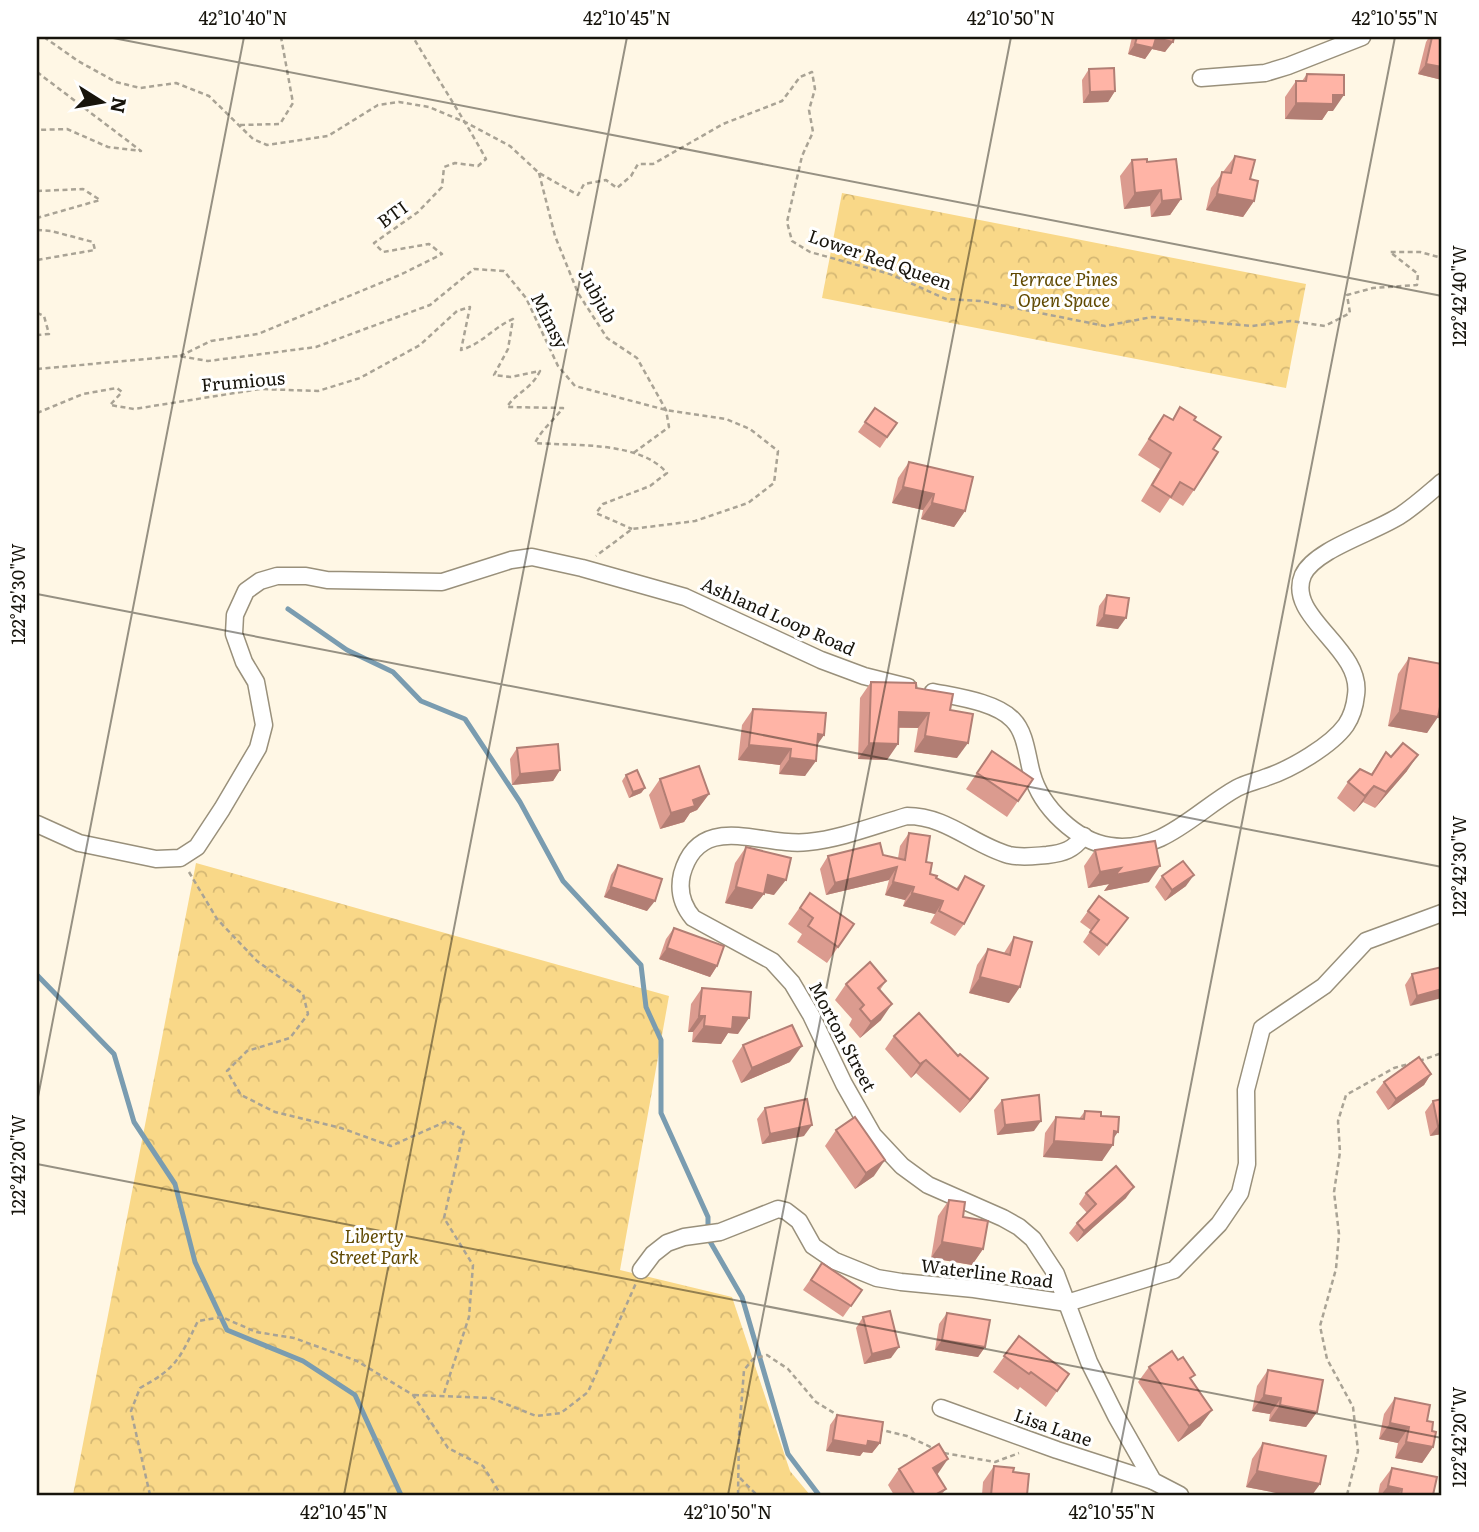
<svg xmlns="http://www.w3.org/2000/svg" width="1479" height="1532" viewBox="0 0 1479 1532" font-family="Literata,serif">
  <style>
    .park { fill: url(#park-crowns) }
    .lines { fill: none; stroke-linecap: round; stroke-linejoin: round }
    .stream { stroke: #7a9cb0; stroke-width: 5 }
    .minor-casing { stroke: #99907b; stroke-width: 19 }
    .path { stroke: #a9a395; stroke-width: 2.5; stroke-dasharray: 5 3.5; stroke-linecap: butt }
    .minor { stroke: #fff; stroke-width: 16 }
    .wall { fill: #db9b8f }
    .shaded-wall { fill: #b27e74 }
    .building { fill: #ffb4a6; stroke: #b27e74; stroke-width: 2 }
    .ticks { fill: none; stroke: #17140c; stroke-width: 2; stroke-opacity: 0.45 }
    .labels { text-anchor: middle; stroke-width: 6; stroke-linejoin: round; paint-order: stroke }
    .street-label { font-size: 18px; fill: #17140c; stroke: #fff }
    .park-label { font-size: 18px; font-style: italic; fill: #5f4800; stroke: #fff }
    .neatline { fill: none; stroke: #17140c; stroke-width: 2.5 }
    .ticks-label { font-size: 18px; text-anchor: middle; fill: #17140c }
  </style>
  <defs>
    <pattern id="park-crowns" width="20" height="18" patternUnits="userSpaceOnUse" patternTransform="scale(1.75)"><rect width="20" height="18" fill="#f9d888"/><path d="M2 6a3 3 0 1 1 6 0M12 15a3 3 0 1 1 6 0" fill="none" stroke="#d5b874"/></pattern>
  </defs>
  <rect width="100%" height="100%" fill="#fff7e5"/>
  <g class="park">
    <polygon points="842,193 1306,284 1286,388 822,298"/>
    <polygon points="196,863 669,996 620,1270 732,1297 790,1471 810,1495 73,1495"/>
  </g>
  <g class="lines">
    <g class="stream">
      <polyline points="288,609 347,650 393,672 421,701 465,719 520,802 563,881 641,965 646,1007 661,1040 661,1113 708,1217 708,1238 742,1297 788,1454 819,1495"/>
      <polyline points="37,975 114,1054 134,1122 175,1184 195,1262 227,1330 303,1361 355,1395 401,1495"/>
    </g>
    <g class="minor-casing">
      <g id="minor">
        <polyline points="1201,78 1265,73 1288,66 1362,37"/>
        <path d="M933,692C957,697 996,702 1013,720C1026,733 1027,757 1032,774C1041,807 1076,841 1110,846C1162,854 1197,810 1237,788C1246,783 1257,781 1267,777C1291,769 1331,746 1346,725C1352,716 1355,705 1356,695C1363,648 1285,617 1303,575C1315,549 1376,532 1401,515C1416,505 1429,493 1442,482"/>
        <polyline points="37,824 79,843 156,859 180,858 197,847 222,809 258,748 264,725 256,682 244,662 234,634 235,615 246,591 260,581 277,576 306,576 327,580 442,582 511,560 532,557 582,568 685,597 821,660 864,676 908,687"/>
        <path d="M1084,836C1073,850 1064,853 1047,855C1034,856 1022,858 1009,855C973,845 947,816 907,816C876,825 840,839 808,842C763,848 700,809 682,874C678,891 682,905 693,918L772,961L792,983L811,1015L844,1084L873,1135L902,1166L928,1185L1003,1218L1019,1227L1033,1239L1056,1274L1089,1362L1116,1416L1153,1481L1180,1495"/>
        <polyline points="641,1270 653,1254 667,1243 684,1237 720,1232 778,1209 786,1211 799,1221 813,1246 835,1261 877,1278 901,1282 974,1289 1067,1303 1174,1270 1219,1224 1240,1193 1247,1164 1246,1090 1262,1028 1324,986 1366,941 1442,913"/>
        <polyline points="941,1408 1057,1450 1153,1481"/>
      </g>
    </g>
    <g class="path">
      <polyline points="44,37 78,61 116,82 140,88 176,83 209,96 253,139 267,145 328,136 378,105 399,102 429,107 467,123 510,146 539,173 578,195 584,184 606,180 617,188 631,176 638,164 653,164 723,124 782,101 800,77 812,72 815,89 809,110 813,132 802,156 787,222 792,241 810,252 890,274 946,299 980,301 1105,326 1152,317 1252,326 1291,321 1325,326 1350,313 1347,295 1373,288 1417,285 1418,274 1390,252 1420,252 1442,258"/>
      <polyline points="37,72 141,151 108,147 67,129 37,130"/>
      <polyline points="240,125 280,124 293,103 281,37"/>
      <polyline points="539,173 555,236 578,293 607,338 637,358 666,410 669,427 632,454"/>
      <polyline points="37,191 83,189 100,200 37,218"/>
      <polyline points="37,230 51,231 93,242 95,250 37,260"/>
      <polyline points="37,313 44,316 49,334 37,335"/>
      <path d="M180,356L211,341L258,334L402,274L442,254L429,244L383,252L374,243L418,212L442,187L444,167L455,163L478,166L486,159C463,117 437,78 413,37"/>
      <polyline points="37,369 179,356 208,361 316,347 430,305 474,269 504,271 526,298 558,366 575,386 666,410 726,419 750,429 778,451 774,483 748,503 695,521 632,529 596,556"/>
      <path d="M37,413L83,394L117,388L122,392L110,405L134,409L260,389L318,391L360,378L420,345L457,311L470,307L461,350C482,344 494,327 513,319L508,349L494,375L511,377L540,371C530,391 517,391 507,407L563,408C554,420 541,430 535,443C574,446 640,441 667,473L650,486L603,504L596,513L632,529"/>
      <polyline points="189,872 217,919 257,961 303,994 308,1014 290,1038 247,1051 227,1071 241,1095 275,1112 341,1128 391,1146 447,1121 464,1130 444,1218 473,1265 469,1317 443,1396"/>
      <polyline points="1419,1061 1442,1053"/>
      <polyline points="414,1395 491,1398 536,1416 561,1413 588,1392 636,1283"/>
      <polyline points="878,1429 907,1436 935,1449"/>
      <polyline points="944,1453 995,1462 1019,1453"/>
      <polyline points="740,1478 757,1495"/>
      <path d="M150,1495L131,1411L140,1388C178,1367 179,1359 198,1321L222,1317L256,1332L294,1338L357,1361L413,1395L448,1448L483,1466L501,1495"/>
      <polyline points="738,1495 739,1435 744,1370 753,1359 767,1355 788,1369 816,1402 839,1416"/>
      <polyline points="1347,1495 1358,1451 1353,1407 1327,1359 1320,1326 1336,1269 1339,1234 1334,1192 1340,1152 1338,1121 1346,1095 1394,1068 1412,1063"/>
    </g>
    <use href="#minor" class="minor"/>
  </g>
  <g class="wall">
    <polygon points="1132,37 1174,37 1165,52 1152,49 1145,59 1128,54"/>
    <polygon points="1429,37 1442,37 1442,80 1418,74 1426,42"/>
    <polygon points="1089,69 1115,91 1108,102 1083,103 1082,80"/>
    <polygon points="1307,74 1333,111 1328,111 1322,120 1285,119 1285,97 1296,81 1302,81"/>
    <polygon points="1235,156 1250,179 1254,201 1243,217 1206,210 1211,188"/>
    <polygon points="1132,160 1147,162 1181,199 1170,215 1151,217 1150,206 1124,209 1120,176"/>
    <polygon points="1180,407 1194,420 1213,449 1194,490 1183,506 1170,498 1160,513 1141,501 1160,469 1138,455 1164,415 1172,420"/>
    <polygon points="875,408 897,423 880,448 858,432"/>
    <polygon points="909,462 965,511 954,527 921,519 923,510 892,503 898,478"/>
    <polygon points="1107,595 1118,629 1096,626 1099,606"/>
    <polygon points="1409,658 1440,706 1427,733 1388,726 1398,674"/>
    <polygon points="871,682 916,688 950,710 957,758 914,752 918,728 899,728 887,760 858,759 860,698"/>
    <polygon points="753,709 824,735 817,744 805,776 779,774 780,765 738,760 742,725"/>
    <polygon points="517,748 560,770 553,781 512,785 510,759"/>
    <polygon points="992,751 1033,779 1007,817 966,789"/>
    <polygon points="1386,752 1407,771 1375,808 1363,802 1354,812 1337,798 1348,782 1371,774"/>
    <polygon points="626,775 645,788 641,793 629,798 622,781"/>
    <polygon points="660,779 709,794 697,810 690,813 684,822 660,829 649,795"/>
    <polygon points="909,833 926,862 930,874 956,889 965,876 964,924 955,936 930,923 935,914 903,906 905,900 885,895 889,880 826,895 820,869 828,856 883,855 898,858 900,846"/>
    <polygon points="746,847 774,895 764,893 752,909 725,903 735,863"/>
    <polygon points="1095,850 1149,882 1104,891 1109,884 1088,888 1084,866"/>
    <polygon points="618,865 647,911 604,897 611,875"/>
    <polygon points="1162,876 1186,886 1165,901 1155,887"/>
    <polygon points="810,893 854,924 827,963 797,942 802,934 788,924"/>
    <polygon points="1088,911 1120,929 1099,956 1083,942 1091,930 1080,922"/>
    <polygon points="674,928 717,966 710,977 659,959 666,939"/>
    <polygon points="1014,937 1009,1003 969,993 977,965 988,949 1004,953"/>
    <polygon points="1442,967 1410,1006 1405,985 1412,974"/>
    <polygon points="886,981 880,990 881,1020 860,1038 849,1025 852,1019 835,1000 846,984"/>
    <polygon points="702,988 738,1034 728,1033 721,1044 692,1042 693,1032 688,1032 691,1004"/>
    <polygon points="894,1036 958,1056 988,1078 979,1091 960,1113 916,1073 911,1078 885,1049"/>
    <polygon points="743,1045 790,1062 741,1083 732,1061"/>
    <polygon points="1431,1074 1424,1085 1388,1110 1376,1092 1384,1082"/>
    <polygon points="1442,1099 1442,1134 1430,1136 1425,1112 1433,1101"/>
    <polygon points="1002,1100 1034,1131 997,1135 994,1110"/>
    <polygon points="765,1108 804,1136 762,1144 757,1119"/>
    <polygon points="1085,1111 1101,1116 1114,1137 1102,1161 1043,1157 1045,1133 1056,1117 1079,1119"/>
    <polygon points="836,1130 874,1176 855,1189 825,1146"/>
    <polygon points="1086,1193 1126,1198 1077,1242 1069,1233 1077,1223 1087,1213 1079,1204"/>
    <polygon points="949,1200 963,1217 983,1249 972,1265 931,1258 938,1216"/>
    <polygon points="822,1263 862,1290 843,1317 803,1290"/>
    <polygon points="947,1313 985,1347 978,1357 935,1350 939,1324"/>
    <polygon points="863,1317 891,1358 864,1364 856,1328"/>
    <polygon points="1019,1336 1069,1374 1046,1407 1020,1387 1018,1390 993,1372"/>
    <polygon points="1149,1367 1192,1380 1212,1410 1200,1426 1178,1442 1138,1382"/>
    <polygon points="1268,1370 1317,1412 1306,1427 1269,1421 1270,1414 1252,1411 1257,1386"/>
    <polygon points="1395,1398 1427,1421 1432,1431 1433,1447 1422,1463 1395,1458 1398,1443 1379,1439 1384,1414"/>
    <polygon points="837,1415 880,1443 872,1453 863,1452 860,1456 826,1451 830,1425"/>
    <polygon points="1263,1443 1320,1484 1312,1495 1287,1495 1246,1487 1252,1459"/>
    <polygon points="994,1466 1027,1495 982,1495 983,1482"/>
    <polygon points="1392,1468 1433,1495 1378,1495 1380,1484"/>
    <polygon points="899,1469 937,1475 946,1489 941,1495 894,1495 888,1485"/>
  </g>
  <g class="shaded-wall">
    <polygon points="1156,38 1173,42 1165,52 1152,49 1145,59 1128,54 1135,44"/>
    <polygon points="1426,64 1442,67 1442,80 1418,74"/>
    <polygon points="1115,91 1108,102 1083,103 1090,92"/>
    <polygon points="1333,95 1344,95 1333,111 1328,111 1322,120 1285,119 1296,103"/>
    <polygon points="1161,190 1150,206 1124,209 1135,193"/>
    <polygon points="1217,194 1254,201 1243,217 1206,210"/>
    <polygon points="1181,199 1170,215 1151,217 1162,201"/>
    <polygon points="903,487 934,494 923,510 892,503"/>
    <polygon points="932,503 965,511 954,527 921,519"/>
    <polygon points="1104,615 1126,618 1118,629 1096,626"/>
    <polygon points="1400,710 1438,717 1427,733 1388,726"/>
    <polygon points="899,712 929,713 918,728 888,727"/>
    <polygon points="818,734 824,735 813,751"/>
    <polygon points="925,736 968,743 957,758 914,752"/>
    <polygon points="869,743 898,744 887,760 858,759"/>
    <polygon points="749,745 791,749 780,765 738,760"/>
    <polygon points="1418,755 1407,771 1375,808 1386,792"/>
    <polygon points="790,758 816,761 805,776 779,774"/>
    <polygon points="560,770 553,781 512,785 520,774"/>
    <polygon points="1374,786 1363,802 1354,812 1365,796"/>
    <polygon points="645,788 641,793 629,798 633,792"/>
    <polygon points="709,794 697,810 690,813 684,822 660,829 671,813 693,800"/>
    <polygon points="1160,866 1149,882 1104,891 1109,884 1088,888 1100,872 1121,868"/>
    <polygon points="897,867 889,880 826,895 835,883"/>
    <polygon points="768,875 786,880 774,895 757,891"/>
    <polygon points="1194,875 1186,886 1165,901 1172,890"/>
    <polygon points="893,882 914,887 905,900 885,895"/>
    <polygon points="611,887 655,901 647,911 604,897"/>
    <polygon points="736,887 764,894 752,909 725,903"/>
    <polygon points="912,893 943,901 935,914 903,906"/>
    <polygon points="667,948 717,966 710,977 659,959"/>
    <polygon points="980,977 1020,987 1009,1003 969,993"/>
    <polygon points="1442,989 1442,998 1410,1006 1417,996"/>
    <polygon points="892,1004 881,1020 860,1038 871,1022"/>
    <polygon points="699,1016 705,1016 693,1032 688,1032"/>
    <polygon points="733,1017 749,1018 738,1034 728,1033 721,1044 692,1042 704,1026"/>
    <polygon points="802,1046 790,1062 741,1083 752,1068"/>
    <polygon points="926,1060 916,1073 911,1078 920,1064"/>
    <polygon points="1431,1074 1424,1085 1388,1110 1396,1099"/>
    <polygon points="988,1078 979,1091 960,1113 970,1100"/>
    <polygon points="1041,1121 1034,1131 997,1135 1005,1125"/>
    <polygon points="812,1125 804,1136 762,1144 770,1134"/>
    <polygon points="1442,1125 1442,1134 1430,1136 1438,1126"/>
    <polygon points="1114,1131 1118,1132 1109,1145 1113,1145 1102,1161 1043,1157 1054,1141"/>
    <polygon points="885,1160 874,1176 855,1189 866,1173"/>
    <polygon points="1134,1187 1126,1198 1077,1242 1084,1231"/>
    <polygon points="942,1242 983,1249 972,1265 931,1258"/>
    <polygon points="942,1340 985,1347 978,1357 935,1350"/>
    <polygon points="899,1347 891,1358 864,1364 872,1354"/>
    <polygon points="1264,1395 1281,1398 1270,1414 1252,1411"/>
    <polygon points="1280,1405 1317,1412 1306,1427 1269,1421"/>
    <polygon points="1212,1410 1200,1426 1178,1442 1189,1426"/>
    <polygon points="1390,1423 1409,1427 1398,1443 1379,1439"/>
    <polygon points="833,1440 868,1441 880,1443 872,1453 863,1452 860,1456 826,1451"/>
    <polygon points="1406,1442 1433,1447 1422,1463 1395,1458"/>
    <polygon points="948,1459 937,1475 933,1468"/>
    <polygon points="1257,1471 1320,1484 1312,1495 1287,1495 1246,1487"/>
    <polygon points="1388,1486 1402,1489 1398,1495 1381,1495"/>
  </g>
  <g class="building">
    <polygon points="1137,37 1174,37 1173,42 1156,38 1153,48 1135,44"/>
    <polygon points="1432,37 1442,37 1442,67 1426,64"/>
    <polygon points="1114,68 1115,91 1090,92 1089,69"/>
    <polygon points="1307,74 1344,75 1344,95 1333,95 1333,104 1296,103 1296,81 1306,81"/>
    <polygon points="1235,156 1255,160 1250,179 1258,181 1254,201 1217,194 1222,172 1231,173"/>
    <polygon points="1147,159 1147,162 1176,159 1181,199 1162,201 1161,190 1135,193 1132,160"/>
    <polygon points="1180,407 1196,417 1194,420 1221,437 1213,449 1218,452 1194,490 1180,482 1171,497 1152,485 1171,453 1149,439 1164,415 1173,420"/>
    <polygon points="875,408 897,423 887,437 865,422"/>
    <polygon points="909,462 973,477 965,511 932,503 934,494 903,487"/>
    <polygon points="1107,595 1129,598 1126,618 1104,615"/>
    <polygon points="1409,658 1442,664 1442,697 1438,717 1400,710"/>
    <polygon points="871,682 916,683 916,688 953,694 950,710 973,714 968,743 925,736 929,713 899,712 898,744 869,743"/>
    <polygon points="753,709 826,713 824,735 818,734 816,761 790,758 791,749 749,745"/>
    <polygon points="1403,743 1418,755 1386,792 1374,786 1365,796 1348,782 1360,769 1372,775 1386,752 1391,757"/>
    <polygon points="558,744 560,770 520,774 517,748"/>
    <polygon points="992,751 1033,779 1018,801 977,773"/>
    <polygon points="699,766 709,794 693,800 695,806 671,813 660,779"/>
    <polygon points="637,770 645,788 633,792 626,775"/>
    <polygon points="909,833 930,836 926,862 932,863 930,874 937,876 936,878 958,890 965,876 984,886 964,924 939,911 943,901 912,893 914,887 893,882 897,867 835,883 828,856 880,843 883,855 905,860"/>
    <polygon points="1155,841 1160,866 1115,875 1121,868 1100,872 1095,850"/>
    <polygon points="746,847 791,858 786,880 768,875 764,894 736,887"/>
    <polygon points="1183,861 1194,875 1172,890 1162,876"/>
    <polygon points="618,865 662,879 655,901 611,887"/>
    <polygon points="810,893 854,924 838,947 808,926 813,918 800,908"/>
    <polygon points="1099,896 1128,918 1107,945 1090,932 1099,920 1088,911"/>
    <polygon points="674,928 724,946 717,966 667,948"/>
    <polygon points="1014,937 1032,942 1020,987 980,977 988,949 1010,955"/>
    <polygon points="870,962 886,981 878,988 892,1004 871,1022 860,1009 864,1005 846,984"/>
    <polygon points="1442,967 1442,989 1417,996 1412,974"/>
    <polygon points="702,988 751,992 749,1018 733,1017 732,1029 704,1026 705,1016 699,1016"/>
    <polygon points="919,1013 958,1056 960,1054 988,1078 970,1100 926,1060 920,1064 894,1036"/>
    <polygon points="792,1025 802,1046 752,1068 743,1045"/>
    <polygon points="1419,1057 1431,1074 1396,1099 1384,1082"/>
    <polygon points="1039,1095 1041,1121 1005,1125 1002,1100"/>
    <polygon points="807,1099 812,1125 770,1134 765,1108"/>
    <polygon points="1442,1099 1442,1125 1438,1126 1433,1101"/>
    <polygon points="1085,1111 1101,1112 1101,1116 1119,1117 1118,1132 1114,1131 1113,1145 1054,1141 1056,1117 1084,1119"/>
    <polygon points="855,1117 885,1160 866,1173 836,1130"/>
    <polygon points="1116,1166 1134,1187 1084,1231 1077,1223 1096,1204 1086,1193"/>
    <polygon points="949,1200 965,1202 963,1217 988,1221 983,1249 942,1242"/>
    <polygon points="822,1263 862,1290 851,1306 811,1280"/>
    <polygon points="890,1311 899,1347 872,1354 863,1317"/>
    <polygon points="947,1313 990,1320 985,1347 942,1340"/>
    <polygon points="1019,1336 1069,1374 1057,1391 1031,1372 1029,1374 1004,1356"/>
    <polygon points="1172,1351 1178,1360 1183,1357 1195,1375 1190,1378 1212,1410 1189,1426 1149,1367"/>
    <polygon points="1268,1370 1323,1380 1317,1412 1280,1405 1281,1398 1264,1395"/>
    <polygon points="1395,1398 1430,1405 1427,1421 1433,1422 1432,1431 1436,1432 1433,1447 1406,1442 1409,1427 1390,1423"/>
    <polygon points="837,1415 883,1422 880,1443 868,1441 867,1446 833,1440"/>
    <polygon points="1263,1443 1326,1456 1320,1484 1257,1471"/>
    <polygon points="939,1444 948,1459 933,1468 946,1489 935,1495 915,1495 899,1469"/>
    <polygon points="994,1466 1014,1468 1013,1472 1029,1474 1027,1495 991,1495"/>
    <polygon points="1392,1468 1437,1477 1433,1495 1401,1495 1402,1489 1388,1486"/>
  </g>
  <path class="ticks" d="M108,37L1442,296M37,594L1442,867M37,1102L244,37M37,1164L1442,1438M344,1495L627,37M728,1495L1011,37M1111,1495L1395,37"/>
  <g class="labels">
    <g class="street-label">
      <text transform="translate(393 215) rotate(-36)" y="6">BTI</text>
      <text transform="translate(880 260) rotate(19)" y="6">Lower Red Queen</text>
      <text transform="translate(597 296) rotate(61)" y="6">Jubjub</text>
      <text transform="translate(549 321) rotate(63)" y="6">Mimsy</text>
      <text transform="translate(243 382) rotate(-5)" y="6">Frumious</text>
      <text transform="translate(778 617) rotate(24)" y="6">Ashland Loop Road</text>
      <text transform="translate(842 1037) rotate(62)" y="6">Morton Street</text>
      <text transform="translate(987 1274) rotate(7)" y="6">Waterline Road</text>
      <text transform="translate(1053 1428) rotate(19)" y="6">Lisa Lane</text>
    </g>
    <g class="park-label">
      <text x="1064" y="286">Terrace Pines<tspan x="1064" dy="21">Open Space</tspan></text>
      <text x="374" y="1243">Liberty<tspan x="374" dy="21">Street Park</tspan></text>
    </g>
  </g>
  <rect width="1479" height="1532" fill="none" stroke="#ffffff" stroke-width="77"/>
  <g transform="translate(102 102) rotate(101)" stroke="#ffffff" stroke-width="5" paint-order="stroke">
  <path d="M0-5L12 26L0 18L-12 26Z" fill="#17140c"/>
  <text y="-10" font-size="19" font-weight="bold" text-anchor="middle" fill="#17140c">N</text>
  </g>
  <rect x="38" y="38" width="1402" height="1456" class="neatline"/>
  <g class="ticks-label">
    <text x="243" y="25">42°10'40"N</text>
    <text x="627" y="25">42°10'45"N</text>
    <text x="1011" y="25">42°10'50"N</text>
    <text x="1395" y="25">42°10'55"N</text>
    <text transform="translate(1460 296) rotate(-90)" y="6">122°42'40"W</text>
    <text transform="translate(19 594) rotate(-90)" y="6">122°42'30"W</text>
    <text transform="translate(1460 866) rotate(-90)" y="6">122°42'30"W</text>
    <text transform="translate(19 1165) rotate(-90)" y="6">122°42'20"W</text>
    <text transform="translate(1460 1437) rotate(-90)" y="6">122°42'20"W</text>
    <text x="344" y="1519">42°10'45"N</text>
    <text x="728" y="1519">42°10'50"N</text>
    <text x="1112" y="1519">42°10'55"N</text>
  </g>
</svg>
